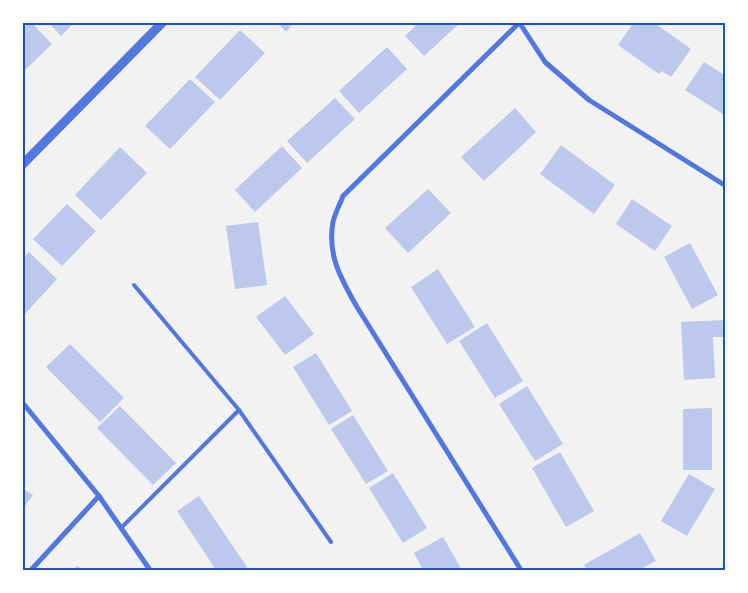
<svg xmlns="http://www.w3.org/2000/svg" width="748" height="593" viewBox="0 0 748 593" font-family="'IBM Plex Sans',sans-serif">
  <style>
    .building { fill: #bdc9ec }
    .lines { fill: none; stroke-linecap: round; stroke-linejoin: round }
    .service { stroke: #5277de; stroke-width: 4 }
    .minor { stroke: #5277de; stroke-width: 5 }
    .tertiary { stroke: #5277de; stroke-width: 9 }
    .neatline { fill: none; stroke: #1d4ed8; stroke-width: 2 }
  </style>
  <rect width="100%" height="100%" fill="#f2f2f2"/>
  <g class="building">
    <polygon points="25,22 31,22 52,44 22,73 22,25"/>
    <polygon points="48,22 75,22 61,36"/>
    <polygon points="277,22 295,22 286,32"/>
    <polygon points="419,22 461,22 424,56 405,36"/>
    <polygon points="634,22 653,22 691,49 671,77 662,71 659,74 618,45"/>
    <polygon points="240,30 265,53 220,100 195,77"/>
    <polygon points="387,47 407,69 359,113 339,91"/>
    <polygon points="704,62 726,76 726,116 685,90"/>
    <polygon points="190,79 215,102 170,149 145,126"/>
    <polygon points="335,98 355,119 307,163 287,141"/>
    <polygon points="515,108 536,132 484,181 461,157"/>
    <polygon points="561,145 615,185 594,214 540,174"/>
    <polygon points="282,146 302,168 255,212 235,190"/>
    <polygon points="120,147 147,173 101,220 75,195"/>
    <polygon points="428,189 451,213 408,253 385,228"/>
    <polygon points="632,199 672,226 655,251 616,224"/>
    <polygon points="67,204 96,231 62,266 33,239"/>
    <polygon points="258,222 267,285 235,289 226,226"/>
    <polygon points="690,243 718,295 692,309 664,257"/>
    <polygon points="29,252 57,279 24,315 22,314 22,259"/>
    <polygon points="438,269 475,327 447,344 411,287"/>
    <polygon points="285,296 314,334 285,355 256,317"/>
    <polygon points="726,320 726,337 713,337 715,378 684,380 681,322"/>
    <polygon points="487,323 523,381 495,398 459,341"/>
    <polygon points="70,344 124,398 100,422 46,367"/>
    <polygon points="316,353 352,411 329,425 293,367"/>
    <polygon points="527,386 563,444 535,461 499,404"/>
    <polygon points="120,406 176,463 153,485 97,428"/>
    <polygon points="712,408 712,470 683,470 683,409"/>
    <polygon points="353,415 388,471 366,484 331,429"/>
    <polygon points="560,452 594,511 566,527 532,468"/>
    <polygon points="393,473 427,528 403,543 369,488"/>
    <polygon points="689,474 715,489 687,536 661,521"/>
    <polygon points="22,488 33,495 22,510"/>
    <polygon points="199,496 249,570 216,570 177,511"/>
    <polygon points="640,533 656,561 639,570 587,570 584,565"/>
    <polygon points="443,537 462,570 423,570 414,553"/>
    <polygon points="78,566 82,570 71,570"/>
  </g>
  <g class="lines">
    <g class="service">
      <polyline points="134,285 239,410 331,542"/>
      <polyline points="121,528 239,410"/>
    </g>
    <g class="minor">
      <polyline points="519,22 545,62 589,100 726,186"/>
      <path d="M519,23L343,196C340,204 335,213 333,222C327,255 341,279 357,307L521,570"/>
      <polyline points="22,402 99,496 150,570"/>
      <polyline points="31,570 99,496"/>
      <polyline points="723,570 726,569"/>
    </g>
    <polyline class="tertiary" points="22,165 163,22"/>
  </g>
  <rect width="748" height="593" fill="none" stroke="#ffffff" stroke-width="48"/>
  <rect x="24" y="24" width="700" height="545" class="neatline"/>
</svg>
